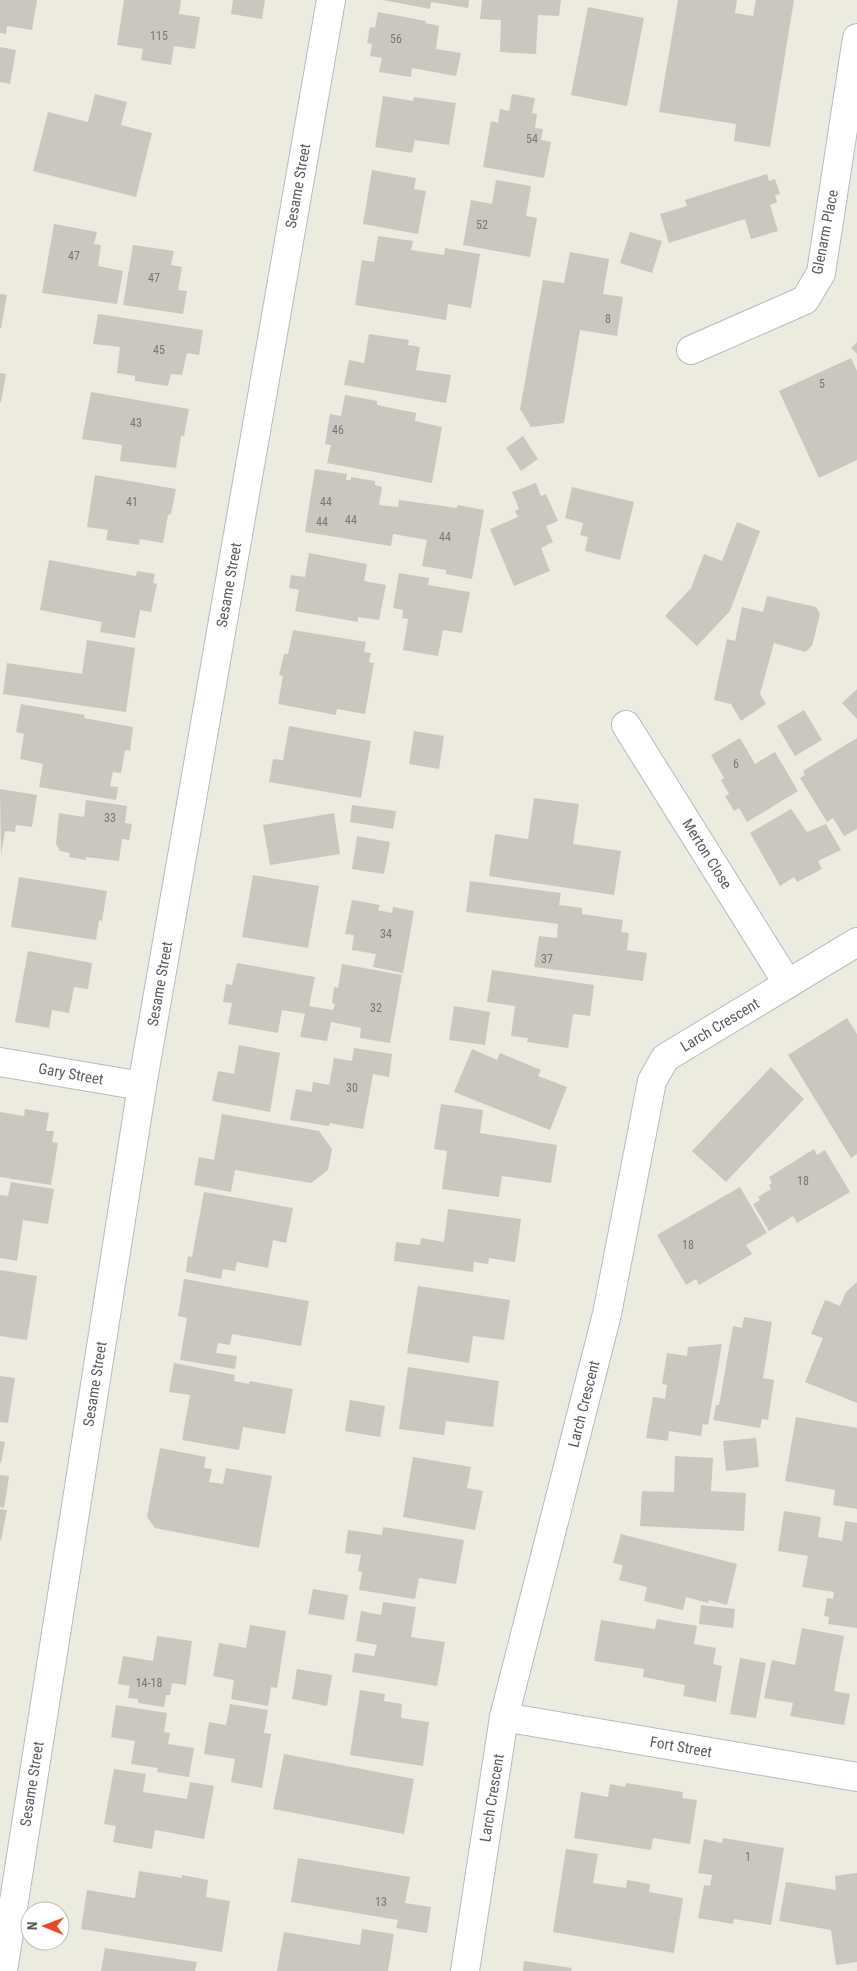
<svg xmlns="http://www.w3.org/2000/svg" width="857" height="1971" viewBox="0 0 857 1971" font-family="'Roboto Condensed',sans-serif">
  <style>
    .building { fill: #c9c7c0 }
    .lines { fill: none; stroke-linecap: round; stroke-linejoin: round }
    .minor-casing { stroke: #b8babf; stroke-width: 30 }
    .minor { stroke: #fff; stroke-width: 28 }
    .labels { text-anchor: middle; stroke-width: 4; stroke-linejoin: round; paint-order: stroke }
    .number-label { font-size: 12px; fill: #757779 }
    .street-label { font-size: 15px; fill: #595c61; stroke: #fff }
  </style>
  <rect width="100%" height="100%" fill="#ecebe0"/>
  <g class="building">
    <polygon points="0,0 37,0 32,30 7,26 6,34 0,33"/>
    <polygon points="124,0 181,0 179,14 200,17 195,49 174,46 171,65 141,60 143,49 117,45"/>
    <polygon points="233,0 265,0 262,19 231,14"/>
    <polygon points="383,0 469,0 468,8 431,2 430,9"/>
    <polygon points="482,0 561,0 559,16 538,15 536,54 500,52 501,20 480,19"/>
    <polygon points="678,0 737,0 735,13 753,16 756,0 794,0 770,147 734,141 736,124 659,112"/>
    <polygon points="588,7 644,18 627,106 571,95"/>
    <polygon points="378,12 426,21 425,23 439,26 436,49 461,53 456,76 412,68 411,77 379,72 382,58 370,56 372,44 367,43 370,27 375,28"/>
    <polygon points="0,47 16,50 10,84 0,82"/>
    <polygon points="95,94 127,102 121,125 152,133 136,197 33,171 48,112 88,122"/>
    <polygon points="512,94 535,98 532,113 537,114 535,128 543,129 541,140 551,142 544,178 483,167 491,121 498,123 500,109 509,111"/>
    <polygon points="383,96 413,101 414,97 456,103 449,145 415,140 412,153 375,147"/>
    <polygon points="372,170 416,178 414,189 426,191 418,234 363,224"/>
    <polygon points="767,174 769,181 775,179 780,194 775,195 777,202 770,205 778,231 751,239 745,219 669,243 660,214 687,206 685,200"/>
    <polygon points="496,180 531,186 526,216 537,218 530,257 463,245 471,200 492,204"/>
    <polygon points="54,224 97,232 94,244 101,245 98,266 123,271 117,304 42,293"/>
    <polygon points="630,232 662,241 652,273 620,263"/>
    <polygon points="378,236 413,241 411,250 444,255 445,248 480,254 471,308 448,304 446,320 355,305 362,260 374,262"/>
    <polygon points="133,245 174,251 171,265 182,267 178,290 187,291 183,314 123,305"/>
    <polygon points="570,252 609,259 603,294 623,297 617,336 580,330 564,423 531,427 520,409 543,280 564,283"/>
    <polygon points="0,294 7,295 1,328 0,328"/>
    <polygon points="98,314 203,330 199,355 187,353 182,375 171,374 168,386 135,381 135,376 117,373 120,347 93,344"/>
    <polygon points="369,334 409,340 408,345 420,347 416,370 451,375 446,403 344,385 349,360 364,363"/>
    <polygon points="857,342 857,354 851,348"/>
    <polygon points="851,358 857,371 857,460 819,478 779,391"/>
    <polygon points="0,373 6,374 1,402 0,402"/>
    <polygon points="91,392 189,409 184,436 181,436 176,468 120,461 122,445 82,439"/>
    <polygon points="345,395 377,401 377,405 416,413 415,421 442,427 432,483 327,463 331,445 325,444 330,414 341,416"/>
    <polygon points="523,436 538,459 521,471 506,448"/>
    <polygon points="315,469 347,474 346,480 351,480 351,477 375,481 375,485 382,487 379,505 398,507 399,500 457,508 458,505 484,510 472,579 446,574 446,570 422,566 427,540 393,534 391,546 305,532"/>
    <polygon points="95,475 176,489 171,514 168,515 163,543 140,539 139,545 106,540 108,530 87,527"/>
    <polygon points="536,483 541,496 546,494 558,521 546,526 553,542 541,548 550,571 514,586 490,529 518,517 515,511 519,509 512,492"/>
    <polygon points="572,487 634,502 620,560 585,551 588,537 580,535 583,523 565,518"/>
    <polygon points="737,522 760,531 730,611 697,646 665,616 691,588 704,554 722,561"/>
    <polygon points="309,553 367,564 364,581 386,585 379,620 358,617 358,622 295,611 299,590 289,588 291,575 305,577"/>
    <polygon points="49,560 136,576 137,571 155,574 153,583 157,584 151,612 140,610 135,638 100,632 102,622 40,610"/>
    <polygon points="399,573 429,578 428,585 470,592 462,633 443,630 438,656 403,650 408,619 402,618 403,610 393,608"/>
    <polygon points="767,596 816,607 820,614 812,646 805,652 774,643 760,694 766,704 741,721 731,704 714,700 727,639 735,641 742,607 763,612"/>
    <polygon points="293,630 366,642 364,652 371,653 369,662 374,663 365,714 337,709 336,715 278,704 283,676 279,675 284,654 288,654"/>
    <polygon points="87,640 135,648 126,712 3,694 7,663 82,674"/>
    <polygon points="857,689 857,719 842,703"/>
    <polygon points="21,704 85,715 84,718 133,727 130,751 125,750 121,773 113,772 110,786 118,787 116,800 39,787 43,764 20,759 24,734 16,732"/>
    <polygon points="804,710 822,740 795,756 777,726"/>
    <polygon points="289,726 371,741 361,798 269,782 273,759 283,760"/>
    <polygon points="414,731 444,736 439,769 409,764"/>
    <polygon points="740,738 755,764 775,752 798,791 747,822 739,808 734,811 725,796 729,794 721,780 724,778 711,755"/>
    <polygon points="857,738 857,829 844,836 833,818 827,822 800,778 805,775 803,771"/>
    <polygon points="0,789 37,795 32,827 16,825 15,832 5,831 1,855"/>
    <polygon points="534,798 579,804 573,844 621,851 614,895 489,876 495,834 528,839"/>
    <polygon points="86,800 127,806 125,823 132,824 129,840 122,839 119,861 86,857 86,860 69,857 70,853 60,851 56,844 59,813 84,817"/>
    <polygon points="352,805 396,811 393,829 350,822"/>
    <polygon points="791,809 807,832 826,824 841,850 818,861 822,869 797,882 794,877 780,886 750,833"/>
    <polygon points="334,813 340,854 270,865 263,825"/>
    <polygon points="357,836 390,842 384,874 352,869"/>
    <polygon points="253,875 319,886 308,948 242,937"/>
    <polygon points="19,877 107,891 102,921 99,920 96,940 11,927"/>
    <polygon points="470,881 561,893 559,905 582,908 582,914 623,920 621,932 629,933 627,950 647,953 643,981 534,967 539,936 557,938 558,924 466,912"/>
    <polygon points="352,900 380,905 378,910 392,913 393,907 414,911 403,973 373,967 376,954 352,950 354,935 345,934"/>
    <polygon points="28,951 92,963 88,989 74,987 69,1013 52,1010 49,1028 15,1022"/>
    <polygon points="237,963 315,977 309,1006 333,1010 335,1004 332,1003 334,987 338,988 342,964 402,975 390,1043 360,1038 361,1028 331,1022 327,1041 300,1037 305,1014 282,1010 278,1033 228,1024 232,1003 223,1002 226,984 232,985"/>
    <polygon points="492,970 594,985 590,1016 573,1014 568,1048 527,1042 528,1038 511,1036 515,1006 487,1002"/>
    <polygon points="454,1006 490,1012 485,1045 449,1040"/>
    <polygon points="847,1018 857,1034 857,1154 851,1158 788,1055"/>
    <polygon points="239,1045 280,1053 270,1112 212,1101 218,1071 234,1074"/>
    <polygon points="354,1048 392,1054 389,1077 373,1074 363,1129 330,1123 329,1126 290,1120 296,1089 312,1092 313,1082 329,1085 334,1058 352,1061"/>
    <polygon points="472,1049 497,1060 500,1053 541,1070 538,1076 567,1087 550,1130 454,1092"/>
    <polygon points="771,1067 804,1099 726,1182 692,1151"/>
    <polygon points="441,1104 483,1110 480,1133 557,1145 551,1183 502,1176 499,1197 442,1189 447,1151 434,1149"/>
    <polygon points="25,1109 49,1113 46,1131 54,1131 52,1142 58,1143 51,1185 0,1177 0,1112 24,1116"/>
    <polygon points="222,1114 319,1131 332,1149 328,1170 311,1183 235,1170 231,1192 194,1185 199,1157 214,1160"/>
    <polygon points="814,1149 817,1155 825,1150 850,1192 797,1223 793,1216 769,1231 753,1204 760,1200 758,1197 771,1189 769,1185 772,1183 769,1177"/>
    <polygon points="11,1182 54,1189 48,1224 23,1220 17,1261 0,1258 0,1195 8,1196"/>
    <polygon points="740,1187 767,1233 746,1245 752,1254 699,1285 696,1279 686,1285 657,1235"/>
    <polygon points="204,1192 293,1208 286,1243 273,1240 268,1268 237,1262 235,1271 223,1269 221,1279 186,1272 188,1256 192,1257"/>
    <polygon points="448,1209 521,1219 515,1262 489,1258 488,1264 474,1262 473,1272 394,1261 396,1242 420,1245 421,1238 444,1242"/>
    <polygon points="0,1270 37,1276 27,1340 0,1336"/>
    <polygon points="184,1279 309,1301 301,1346 232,1334 230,1345 218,1343 216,1353 237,1356 235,1369 180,1360 187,1318 178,1316"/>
    <polygon points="857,1282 857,1403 805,1382 823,1338 811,1334 825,1300 840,1306 846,1292"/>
    <polygon points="418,1286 510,1300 504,1340 473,1336 469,1363 407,1353"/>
    <polygon points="744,1317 772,1322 763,1378 774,1380 768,1420 762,1419 760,1428 713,1420 716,1405 719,1405 733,1326 742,1328"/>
    <polygon points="722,1344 708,1425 703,1424 701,1436 669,1431 668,1441 646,1438 653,1397 665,1399 667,1385 662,1384 667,1353 687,1356 688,1347"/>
    <polygon points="174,1363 235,1375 234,1381 249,1384 250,1381 293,1389 285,1434 243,1427 239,1450 182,1440 190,1395 169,1392"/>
    <polygon points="408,1367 499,1381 493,1427 446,1421 444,1435 399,1429"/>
    <polygon points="0,1376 15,1378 8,1423 0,1422"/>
    <polygon points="350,1400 385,1406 380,1437 345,1431"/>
    <polygon points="796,1417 857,1428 857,1509 833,1505 835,1490 785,1481"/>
    <polygon points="756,1438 759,1467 726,1471 723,1441"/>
    <polygon points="0,1441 5,1442 1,1463 0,1463"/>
    <polygon points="160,1448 206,1457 204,1468 212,1469 209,1482 223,1484 226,1468 272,1476 259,1548 155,1528 147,1517"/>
    <polygon points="675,1456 713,1458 711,1491 746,1493 744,1531 640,1526 642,1491 674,1492"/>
    <polygon points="413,1457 471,1467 467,1488 483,1491 475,1530 403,1517"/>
    <polygon points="0,1475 9,1476 4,1508 0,1507"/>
    <polygon points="0,1509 7,1510 1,1540 0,1540"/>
    <polygon points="784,1511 821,1517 818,1537 842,1541 845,1521 857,1523 857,1628 828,1624 829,1617 824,1616 827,1598 833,1599 834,1592 802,1587 808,1556 778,1551"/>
    <polygon points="383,1527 464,1540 456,1584 419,1578 415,1599 359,1590 362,1572 358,1571 361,1555 345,1553 348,1530 382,1535"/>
    <polygon points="621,1534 737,1564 727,1605 709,1600 708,1603 686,1597 683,1610 644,1601 647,1587 619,1580 623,1565 613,1563"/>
    <polygon points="313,1589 348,1595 344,1620 308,1614"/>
    <polygon points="383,1602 416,1607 411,1637 445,1642 437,1686 352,1672 355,1653 374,1656 377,1645 356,1641 361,1611 381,1615"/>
    <polygon points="701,1605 735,1609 733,1628 699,1624"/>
    <polygon points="657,1619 697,1626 694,1644 716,1648 713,1664 722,1666 716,1702 683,1696 685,1685 643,1677 644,1669 594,1661 601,1620 655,1629"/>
    <polygon points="250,1625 286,1631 277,1688 271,1687 268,1706 231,1699 234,1680 213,1676 219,1643 246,1648"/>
    <polygon points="802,1628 844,1636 834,1691 850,1694 844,1725 790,1716 793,1703 764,1698 772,1660 795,1665"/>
    <polygon points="157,1636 192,1641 186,1685 172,1683 170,1695 166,1695 164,1707 138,1703 138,1699 128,1698 130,1686 118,1684 123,1656 153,1661"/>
    <polygon points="740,1658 766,1663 756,1718 730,1714"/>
    <polygon points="297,1669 332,1675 327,1706 292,1699"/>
    <polygon points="360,1690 385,1694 384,1701 402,1704 401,1718 429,1722 423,1766 350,1755"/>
    <polygon points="230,1704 268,1710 264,1733 271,1734 262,1788 231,1782 235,1759 204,1754 209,1722 226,1725"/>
    <polygon points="116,1705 167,1713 164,1732 170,1733 168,1744 194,1748 189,1777 157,1772 158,1768 131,1764 135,1741 111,1737"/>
    <polygon points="284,1754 414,1779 404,1834 273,1809"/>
    <polygon points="114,1769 146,1774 143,1792 187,1799 190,1782 214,1786 204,1839 155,1830 152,1849 113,1842 116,1826 104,1824"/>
    <polygon points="626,1783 683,1792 682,1798 697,1800 690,1844 653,1838 651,1850 574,1838 581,1792 608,1797 610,1784 625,1787"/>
    <polygon points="723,1838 784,1848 771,1925 734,1919 733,1924 698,1918 704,1885 710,1886 712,1875 698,1873 704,1839 722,1843"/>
    <polygon points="566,1849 598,1854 593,1883 626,1888 627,1880 650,1884 649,1892 683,1898 674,1953 553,1932"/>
    <polygon points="298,1858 410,1877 405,1903 431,1907 427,1933 396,1928 398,1920 291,1902"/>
    <polygon points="139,1871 182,1878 182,1875 208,1880 206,1897 230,1901 222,1952 81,1929 87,1890 135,1898"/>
    <polygon points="857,1873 857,1962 836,1965 831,1930 779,1921 786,1882 836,1890 835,1876"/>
    <polygon points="362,1929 394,1934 388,1971 277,1971 284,1932 360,1945"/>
    <polygon points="105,1948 197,1962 195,1971 101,1971"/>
    <polygon points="524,1961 572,1968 571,1971 523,1971"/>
  </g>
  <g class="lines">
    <g class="minor-casing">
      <g id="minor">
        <polyline points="691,350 805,300 821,273 857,38"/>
        <polyline points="626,725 788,984"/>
        <polyline points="0,1062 142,1086"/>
        <polyline points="504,1717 857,1777"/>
        <polyline points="3,1971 142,1086 331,0"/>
        <polyline points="465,1971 504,1717 607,1314 652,1081 665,1058 857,942"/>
      </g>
    </g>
    <use href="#minor" class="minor"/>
  </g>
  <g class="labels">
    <g class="number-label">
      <text x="159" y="40">115</text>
      <text x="396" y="43">56</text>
      <text x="532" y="143">54</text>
      <text x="482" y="229">52</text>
      <text x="74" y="260">47</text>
      <text x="154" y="282">47</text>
      <text x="608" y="323">8</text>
      <text x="159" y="354">45</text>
      <text x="822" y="388">5</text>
      <text x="136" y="427">43</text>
      <text x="338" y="434">46</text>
      <text x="132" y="506">41</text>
      <text x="326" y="506">44</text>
      <text x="351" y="524">44</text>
      <text x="322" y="526">44</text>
      <text x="445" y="541">44</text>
      <text x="736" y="768">6</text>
      <text x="110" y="822">33</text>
      <text x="386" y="938">34</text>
      <text x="547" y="963">37</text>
      <text x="376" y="1012">32</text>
      <text x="352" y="1092">30</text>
      <text x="803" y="1185">18</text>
      <text x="688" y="1249">18</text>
      <text x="149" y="1687">14-18</text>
      <text x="748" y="1861">1</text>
      <text x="381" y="1906">13</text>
    </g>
    <g class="street-label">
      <text transform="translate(298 186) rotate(-80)" y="5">Sesame Street</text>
      <text transform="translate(825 232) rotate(-79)" y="5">Glenarm Place</text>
      <text transform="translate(229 585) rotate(-80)" y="5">Sesame Street</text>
      <text transform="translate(707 854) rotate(58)" y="5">Merton Close</text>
      <text transform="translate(160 984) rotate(-80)" y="5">Sesame Street</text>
      <text transform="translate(720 1025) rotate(-31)" y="5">Larch Crescent</text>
      <text transform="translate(71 1074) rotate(10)" y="5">Gary Street</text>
      <text transform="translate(95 1384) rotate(-81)" y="5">Sesame Street</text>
      <text transform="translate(584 1404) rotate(-76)" y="5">Larch Crescent</text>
      <text transform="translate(681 1747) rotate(10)" y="5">Fort Street</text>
      <text transform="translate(32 1784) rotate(-81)" y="5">Sesame Street</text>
      <text transform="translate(492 1798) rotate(-81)" y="5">Larch Crescent</text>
    </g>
  </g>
  <g transform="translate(45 1926) rotate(271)"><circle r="24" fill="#ffffff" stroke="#bdbec0"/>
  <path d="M0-4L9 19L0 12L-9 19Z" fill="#e74b2c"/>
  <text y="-8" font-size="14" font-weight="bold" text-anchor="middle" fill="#595c61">N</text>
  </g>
</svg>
